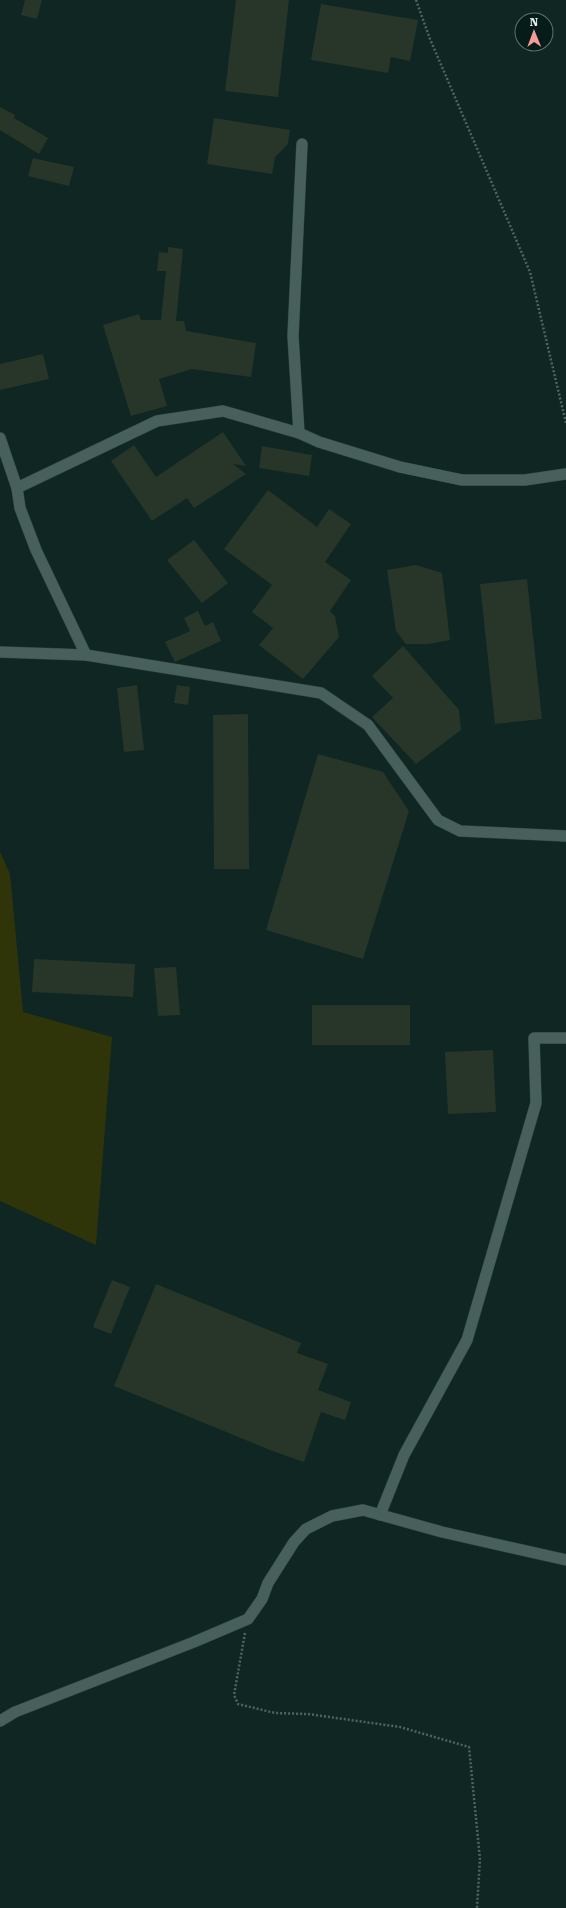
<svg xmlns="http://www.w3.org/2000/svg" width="566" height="1908" viewBox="0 0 566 1908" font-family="'Roboto Serif',serif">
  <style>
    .green { fill: #2f3509 }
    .building { fill: #273629 }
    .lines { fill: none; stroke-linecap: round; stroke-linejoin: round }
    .minor-casing { stroke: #32413d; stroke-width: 12 }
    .path { stroke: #506460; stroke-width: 2.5; stroke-dasharray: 2 2; stroke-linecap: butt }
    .minor { stroke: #48605c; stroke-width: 11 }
  </style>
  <rect width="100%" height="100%" fill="#0f2622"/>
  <polygon class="green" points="0,852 10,874 23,1012 112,1037 96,1245 0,1201"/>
  <g class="building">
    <polygon points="25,0 42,0 37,19 21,15"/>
    <polygon points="236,0 289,0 278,97 225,91"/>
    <polygon points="321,4 418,20 410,61 391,57 388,73 311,60"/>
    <polygon points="0,107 15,115 14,118 48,138 39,154 0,130"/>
    <polygon points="214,118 290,130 288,144 275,157 272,174 207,164"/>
    <polygon points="33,158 74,167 69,186 28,176"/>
    <polygon points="168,247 183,249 176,321 184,321 186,331 256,343 251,377 192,369 159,379 167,406 131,416 103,325 139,314 141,320 161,320 166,271 157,271 159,252 168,253"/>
    <polygon points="43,354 49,379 0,390 0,364"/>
    <polygon points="223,432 246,466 233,464 246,474 194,508 187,498 152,521 111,461 134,445 156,477"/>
    <polygon points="262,446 312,455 309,476 259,468"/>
    <polygon points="268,490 317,527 329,509 351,524 325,562 351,580 330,611 335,616 339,637 303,679 259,645 273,628 252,612 272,585 224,549"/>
    <polygon points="194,540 228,583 202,603 167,560"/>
    <polygon points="416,565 442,573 450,640 429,644 406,644 396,631 387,570"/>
    <polygon points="527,579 542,719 495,724 480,584"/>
    <polygon points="198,611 205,626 213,622 221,641 175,662 165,642 190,631 184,618"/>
    <polygon points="403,646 459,710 461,730 416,764 372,717 393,698 372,676"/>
    <polygon points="137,685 144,750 124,752 117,688"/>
    <polygon points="177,685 190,687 188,705 174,703"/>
    <polygon points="248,714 249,869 214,869 213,715"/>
    <polygon points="318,754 383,772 409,811 363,959 266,930"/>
    <polygon points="34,959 135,964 133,997 32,992"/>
    <polygon points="176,967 180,1015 158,1016 154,968"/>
    <rect x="312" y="1005" width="98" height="40"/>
    <polygon points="493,1050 496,1112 448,1114 445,1052"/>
    <polygon points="112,1280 130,1287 111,1334 93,1327"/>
    <polygon points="156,1284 301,1343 297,1353 328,1364 318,1390 351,1402 345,1420 321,1412 304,1462 275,1452 114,1386"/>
  </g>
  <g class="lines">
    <g class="minor-casing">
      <g id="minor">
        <polyline points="299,433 293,336 302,144"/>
        <polyline points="0,438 17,488 20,508 36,550 86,655"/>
        <polyline points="17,488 157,421 223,411 299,433 319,442 400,467 462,480 525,480 566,474"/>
        <polyline points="0,652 86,655 321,693 368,725 438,820 460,831 566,836"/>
        <polyline points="380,1515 404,1455 467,1340 536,1103 534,1038 566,1038"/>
        <polyline points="0,1721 15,1712 194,1642 248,1619 262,1599 268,1583 294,1542 306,1529 332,1516 363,1510 442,1532 566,1560"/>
      </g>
    </g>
    <g class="path">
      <polyline points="416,0 430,39 530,272 566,423"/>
      <polyline points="245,1633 234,1695 238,1704 275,1713 308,1714 400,1727 469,1747 480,1859 477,1908"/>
    </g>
    <use href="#minor" class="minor"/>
  </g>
  <g transform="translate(534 32) rotate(359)"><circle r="19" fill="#051c18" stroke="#5f726e"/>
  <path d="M0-3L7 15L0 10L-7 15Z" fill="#f59b9a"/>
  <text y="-6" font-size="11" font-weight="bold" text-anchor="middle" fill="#e5f3ef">N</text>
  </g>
</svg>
